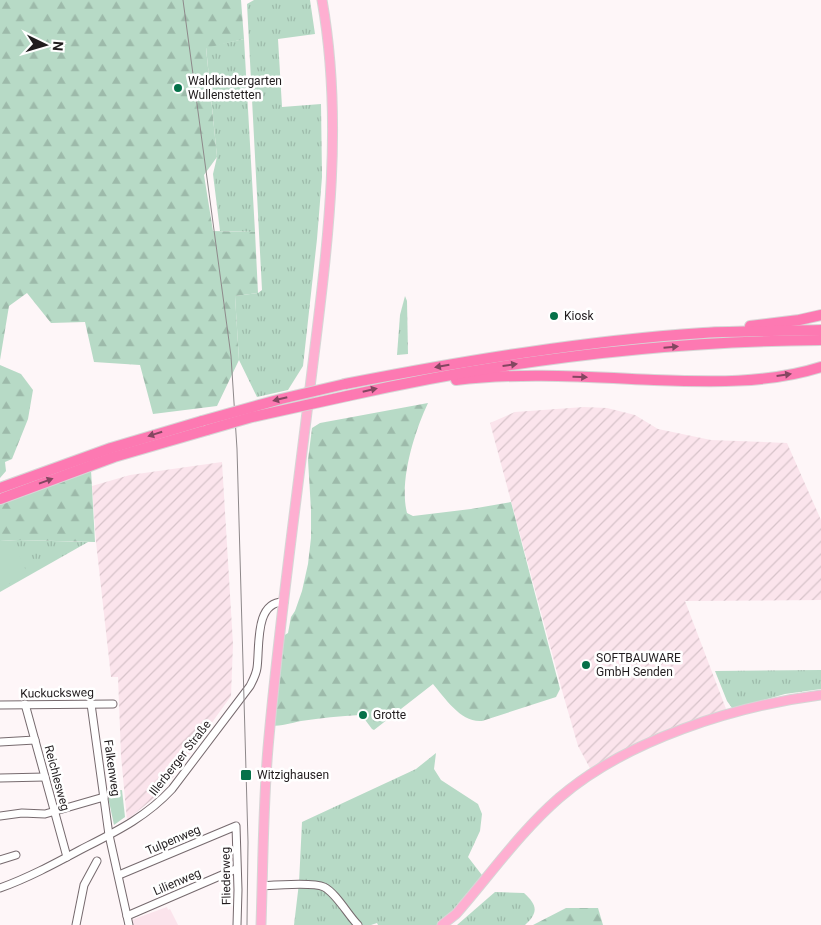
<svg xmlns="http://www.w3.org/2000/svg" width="821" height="925" viewBox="0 0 821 925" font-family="Roboto,sans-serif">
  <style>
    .built { fill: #fbe4ec }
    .industrial { fill: url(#industrial-furrows) }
    .grass { fill: url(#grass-tufts) }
    .forest { fill: url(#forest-firs) }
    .green { fill: #b7dac6 }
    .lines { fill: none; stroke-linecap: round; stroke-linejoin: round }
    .minor-casing { stroke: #766a6e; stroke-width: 9 }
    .major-casing { stroke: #d7d6d6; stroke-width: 11 }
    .highway-casing { stroke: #d7d6d6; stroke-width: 12 }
    .minor { stroke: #fff; stroke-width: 7 }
    .major { stroke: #feafd1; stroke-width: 9 }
    .highway { stroke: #fd79b2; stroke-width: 10 }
    .rail { stroke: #8e888a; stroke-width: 1 }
    .highway-bridge-casing { stroke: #d7d6d6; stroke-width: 12; stroke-linecap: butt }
    .highway-bridge { stroke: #fd79b2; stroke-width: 10 }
    .oneway { fill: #844661 }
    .poi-dot { fill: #057149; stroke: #fff; stroke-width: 2 }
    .labels { text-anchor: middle; stroke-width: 5; stroke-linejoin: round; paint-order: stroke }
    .poi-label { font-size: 12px; fill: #211c1e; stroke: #fff; text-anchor: start }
    .street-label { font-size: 12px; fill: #211c1e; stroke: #fff }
  </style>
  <defs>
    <pattern id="industrial-furrows" width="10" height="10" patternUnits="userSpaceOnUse" patternTransform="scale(1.25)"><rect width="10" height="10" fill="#fbe4ec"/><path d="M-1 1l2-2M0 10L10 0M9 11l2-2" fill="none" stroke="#d7c3ca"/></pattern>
    <pattern id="grass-tufts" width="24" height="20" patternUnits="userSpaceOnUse" patternTransform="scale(1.25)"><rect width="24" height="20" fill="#b7dac6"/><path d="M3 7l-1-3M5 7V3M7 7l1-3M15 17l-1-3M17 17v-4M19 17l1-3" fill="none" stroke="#9dbaaa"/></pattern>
    <pattern id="forest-firs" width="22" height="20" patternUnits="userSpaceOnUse" patternTransform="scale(1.25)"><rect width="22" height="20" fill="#b7dac6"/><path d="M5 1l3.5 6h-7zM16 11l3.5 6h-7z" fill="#9dbaaa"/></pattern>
  </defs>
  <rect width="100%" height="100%" fill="#fef6f8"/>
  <polygon class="built" points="167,907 168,910 170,909 178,925 131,925 131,921 134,919"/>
  <g class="industrial">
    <polygon points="584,407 607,408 635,415 658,429 711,440 787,443 821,520 821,600 685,601 728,714 684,728 592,772 578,746 563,694 490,423 515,412"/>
    <polygon points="222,462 233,644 231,696 173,777 154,798 127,820 121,756 118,677 111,677 96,542 92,486 130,475"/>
  </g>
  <g class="grass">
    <polygon points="254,0 310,0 315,34 278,39 282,107 321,104 322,177 317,239 303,366 288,390 257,397 239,360 235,296 258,293 262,290 247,4"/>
    <polygon points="244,39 255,232 220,231 213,174 217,157 206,47"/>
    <polygon points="405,296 407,301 408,354 397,355 400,315"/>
    <polygon points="18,540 88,542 0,592 0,541"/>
    <polygon points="821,670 821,689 785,694 736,708 732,708 727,701 715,671"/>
    <polygon points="436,753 434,769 441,780 478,804 482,814 480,831 468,857 485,879 441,925 378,925 377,923 371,925 294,925 299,883 302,822 416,769"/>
    <path d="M495,892L524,893C537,905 539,912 525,925H457Z"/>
  </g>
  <g class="forest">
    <polygon points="0,0 241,0 244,39 206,48 217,157 204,175 213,231 255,232 258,293 235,296 239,360 217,406 153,414 140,365 94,362 85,322 51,323 27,293 9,306 0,360"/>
    <polygon points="0,365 21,374 33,390 28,419 12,459 5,462 6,471 0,478"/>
    <path d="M428,403C414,433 399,481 407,513L413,516L471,509L511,502L560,689L556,697L482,721C461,723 445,698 433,684L374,730L372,729L363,717L360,715C340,716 321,718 301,721C291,723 282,726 271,726L280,638L288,633L291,617L295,611L302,591L308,564L311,538V510L308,460L312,428L320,423Z"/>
    <polygon points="91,470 95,542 18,540 0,541 0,504"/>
    <polygon points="566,908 598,908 603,925 533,925"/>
  </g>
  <g class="green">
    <polygon points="14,544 28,575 0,588 0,551"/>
    <polygon points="122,790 125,817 114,825 107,792"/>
  </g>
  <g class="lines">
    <g class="minor-casing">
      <g id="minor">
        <polyline points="25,704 67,857"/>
        <polyline points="91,704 109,835 129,925"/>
        <polyline points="0,705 113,704"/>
        <polyline points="0,742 35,740"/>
        <polyline points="0,778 45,777"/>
        <polyline points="0,816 22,813 45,814 104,797"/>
        <polyline points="0,860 16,855"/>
        <polyline points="119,875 236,826 238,890 237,925"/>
        <path d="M262,886C276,885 313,882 324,887C336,893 348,915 358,925"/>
        <path d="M0,888C28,878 54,864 80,850C115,832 145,818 172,789L250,686C253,680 256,675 257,668C260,648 254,601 284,602"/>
        <polyline points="127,916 236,869"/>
        <polyline points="76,925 84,885 97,861"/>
      </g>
    </g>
    <g class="major-casing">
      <g id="major">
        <path d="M261,925C263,866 263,807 268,748C278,633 294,519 308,404C324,270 346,135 322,0"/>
        <path d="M442,925L456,914C490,875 520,832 559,798C626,740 735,706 821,695"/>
      </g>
    </g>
    <g class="highway-casing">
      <g id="highway">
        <polyline points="750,326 799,320 821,315"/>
        <path d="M456,380C522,372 588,377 654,380C709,382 768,384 821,367"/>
        <path d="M345,384C463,361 583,341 703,333C742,331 782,331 821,330"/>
        <path d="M347,396C502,361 662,341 821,340"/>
        <polyline points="0,488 111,448 202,421"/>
        <polyline points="0,499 114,457 207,430"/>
      </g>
    </g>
    <use href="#minor" class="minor"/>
    <use href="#major" class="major"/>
    <use href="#highway" class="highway"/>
    <polyline class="rail" points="183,0 231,356 237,449 248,842 247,925"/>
    <g class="highway-bridge-casing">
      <g id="highway-bridge">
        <polyline points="202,421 281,399 345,384"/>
        <polyline points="207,430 252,417 347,396"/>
      </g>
    </g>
    <use href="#highway-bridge" class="highway-bridge"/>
  </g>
  <defs><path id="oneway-solid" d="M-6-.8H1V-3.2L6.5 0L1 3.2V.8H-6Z" transform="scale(1.25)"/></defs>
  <g class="oneway">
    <use href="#oneway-solid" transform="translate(671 347) rotate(-5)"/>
    <use href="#oneway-solid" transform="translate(510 365) rotate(-8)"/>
    <use href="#oneway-solid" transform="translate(442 366) rotate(170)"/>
    <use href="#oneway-solid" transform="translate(784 375) rotate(-8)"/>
    <use href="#oneway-solid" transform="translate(580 377) rotate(2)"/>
    <use href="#oneway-solid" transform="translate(370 390) rotate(-13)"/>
    <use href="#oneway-solid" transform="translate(280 399) rotate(166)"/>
    <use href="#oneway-solid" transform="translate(155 434) rotate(163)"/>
    <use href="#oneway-solid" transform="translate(46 481) rotate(-20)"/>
  </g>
  <g class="poi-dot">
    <circle cx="178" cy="88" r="5"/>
    <circle cx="554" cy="316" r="5"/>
    <circle cx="586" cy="665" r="5"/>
    <circle cx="363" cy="715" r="5"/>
    <rect x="240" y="769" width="12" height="12" rx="2.5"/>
  </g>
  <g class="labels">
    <g class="poi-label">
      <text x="188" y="85">Waldkindergarten<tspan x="188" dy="14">Wullenstetten</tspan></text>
      <text x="564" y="320">Kiosk</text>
      <text x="596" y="662">SOFTBAUWARE<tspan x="596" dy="14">GmbH Senden</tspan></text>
      <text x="373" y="719">Grotte</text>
      <text x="257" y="779">Witzighausen</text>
    </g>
    <g class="street-label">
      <text transform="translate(57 693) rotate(-1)" y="4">Kuckucksweg</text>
      <text transform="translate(180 758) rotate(-52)" y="4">Illerberger Straße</text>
      <text transform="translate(112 768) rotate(82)" y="4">Falkenweg</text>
      <text transform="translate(57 778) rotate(75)" y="4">Reichlesweg</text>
      <text transform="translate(173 840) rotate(-23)" y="4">Tulpenweg</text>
      <text transform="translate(226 876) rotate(-91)" y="4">Fliederweg</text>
      <text transform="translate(177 882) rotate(-23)" y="4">Lilienweg</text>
    </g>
  </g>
  <g transform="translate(45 45) rotate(95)" stroke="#ffffff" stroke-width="4" paint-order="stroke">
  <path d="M0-4L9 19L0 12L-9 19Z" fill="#211c1e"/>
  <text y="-8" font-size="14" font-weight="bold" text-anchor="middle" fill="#211c1e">N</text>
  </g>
</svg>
